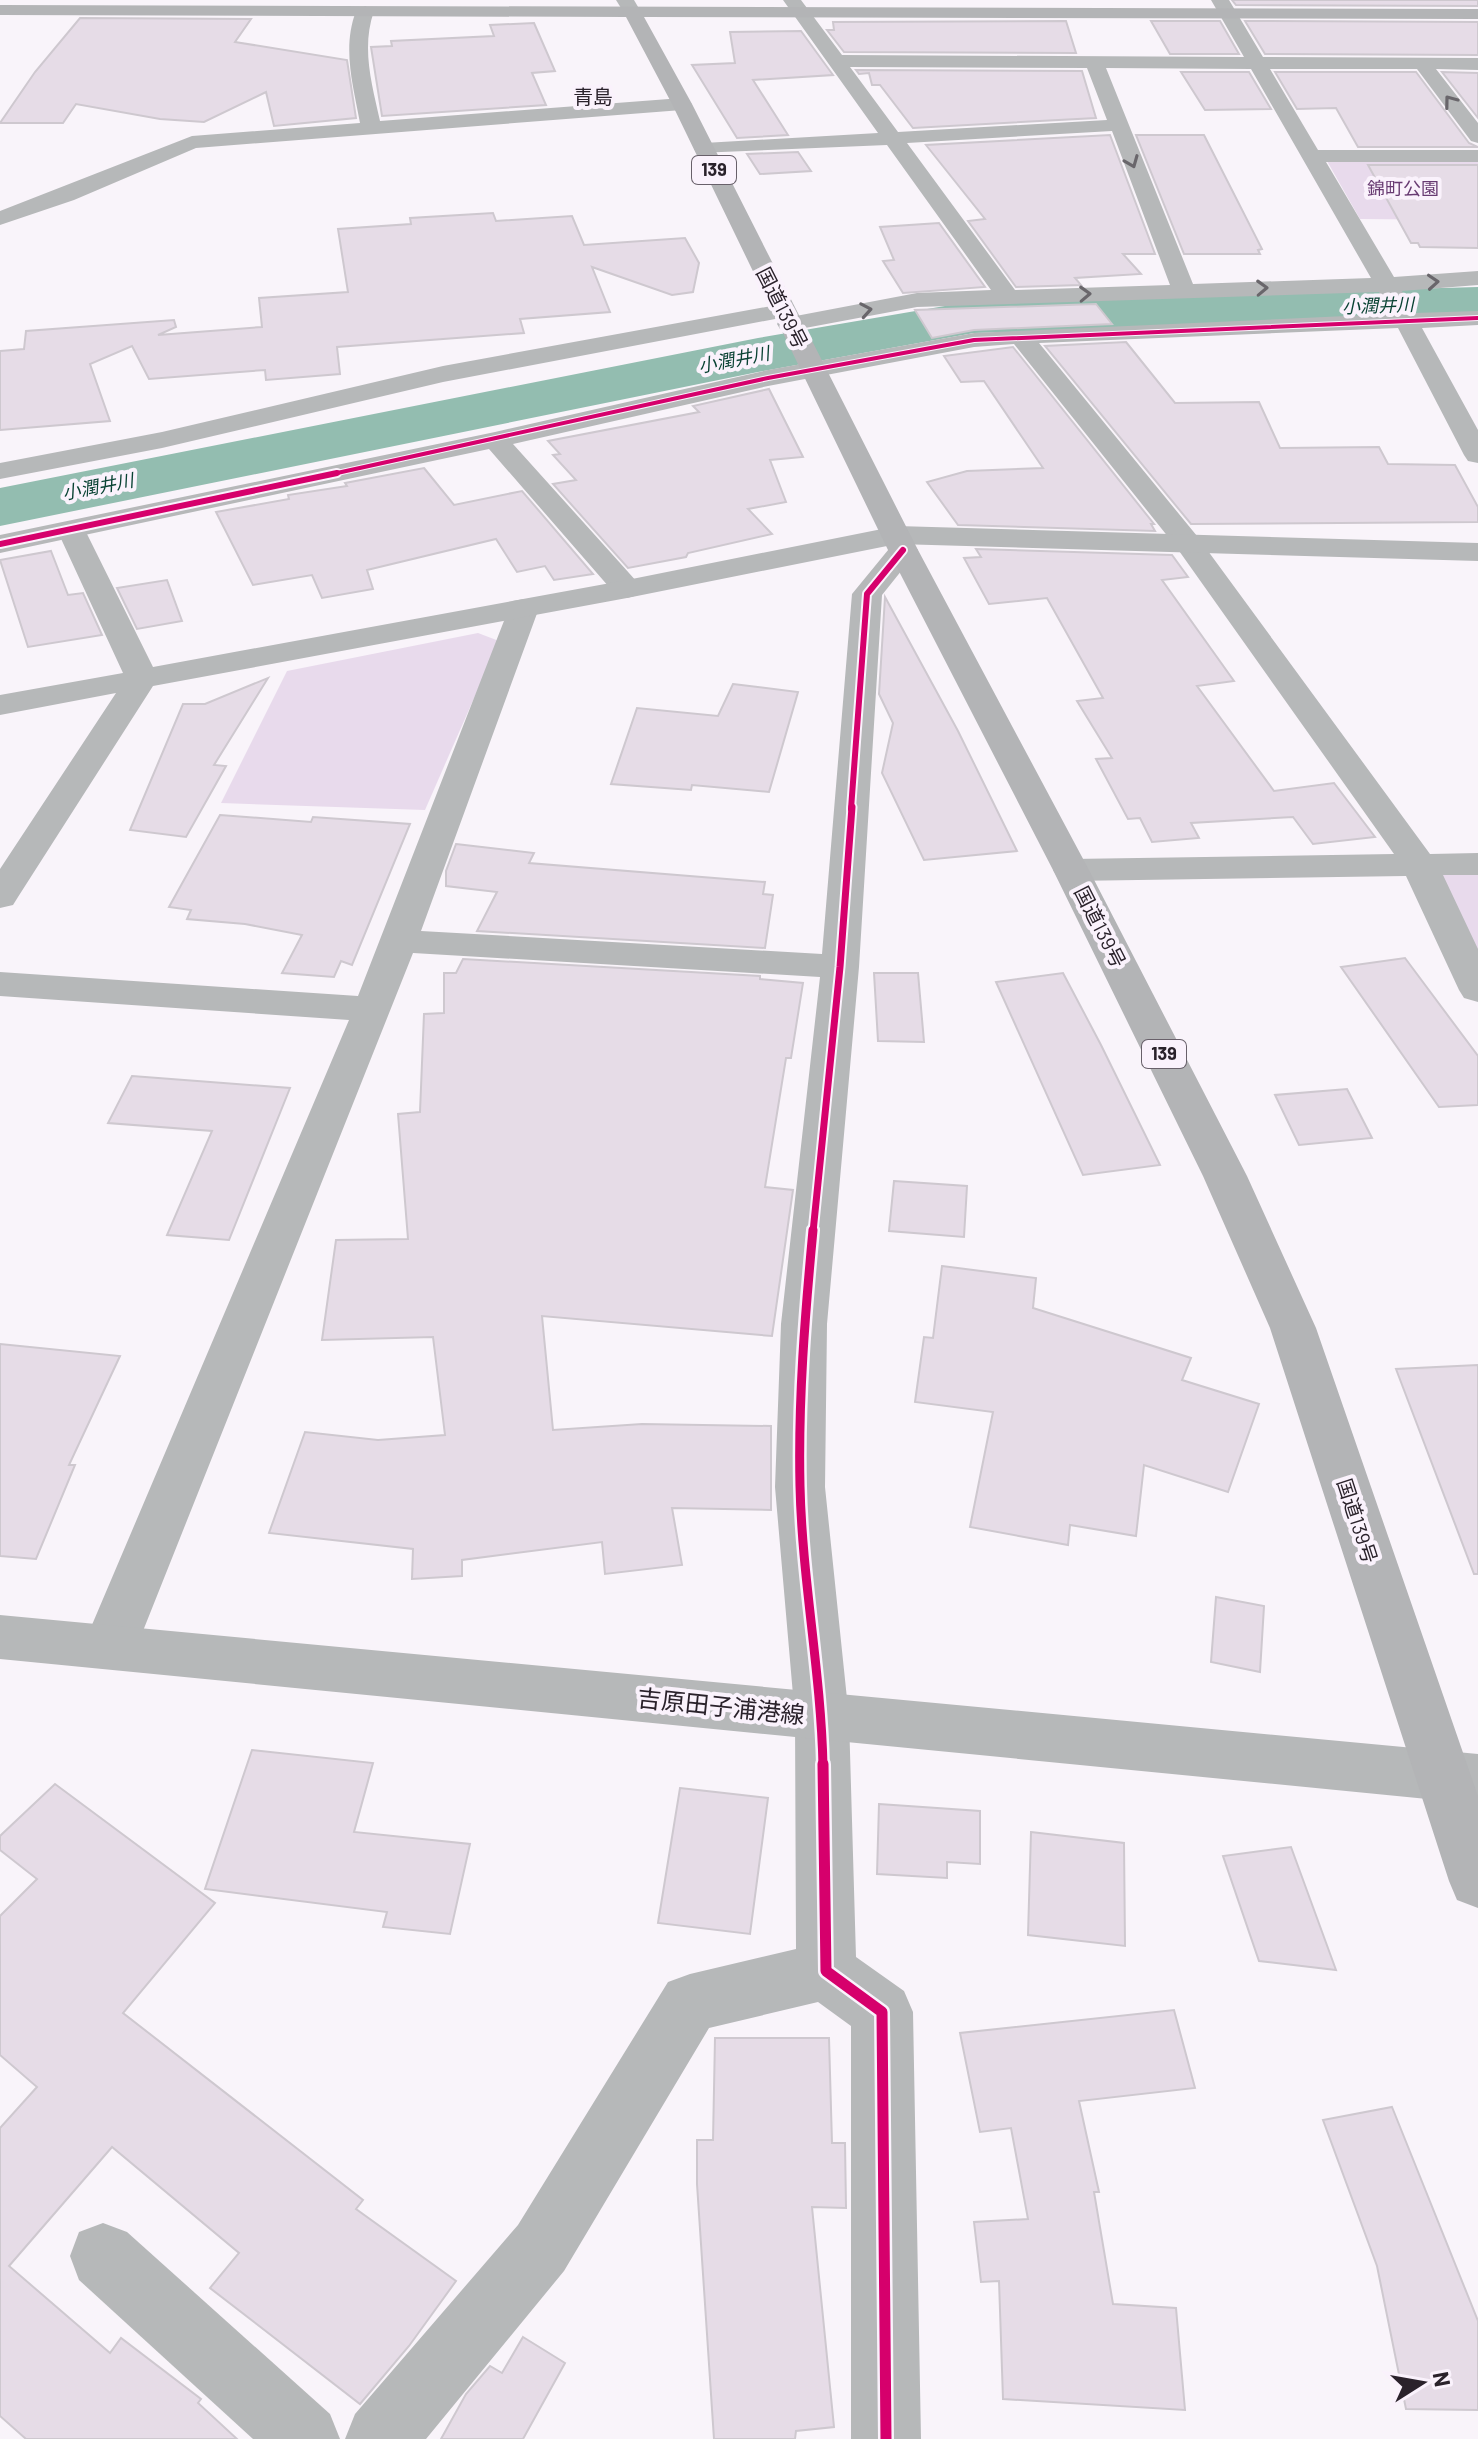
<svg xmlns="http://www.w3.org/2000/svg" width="1478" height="2439" viewBox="0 0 1478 2439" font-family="Barlow,'Noto Sans JP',sans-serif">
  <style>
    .green { fill: #e8daec }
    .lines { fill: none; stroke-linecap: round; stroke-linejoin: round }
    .river { fill: #93bdb0; fill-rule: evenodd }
    .building { fill: #e6dce7; stroke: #cec8cf; stroke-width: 2 }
    .street { fill: #b6b8b9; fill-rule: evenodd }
    .secondary { fill: #b6b8b9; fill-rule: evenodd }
    .highway { fill: #b3b4b6; fill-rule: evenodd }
    .cycleway-far4-casing { stroke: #faf2fc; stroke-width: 6 }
    .cycleway-far3-casing { stroke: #faf2fc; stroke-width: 10 }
    .cycleway-far2-casing { stroke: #faf2fc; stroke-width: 11 }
    .cycleway-far1-casing { stroke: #faf2fc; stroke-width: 14 }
    .cycleway-casing { stroke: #faf2fc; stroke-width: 16 }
    .cycleway-far4 { stroke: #d6006c; stroke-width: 4 }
    .cycleway-far3 { stroke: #d6006c; stroke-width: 6 }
    .cycleway-far2 { stroke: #d6006c; stroke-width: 7 }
    .cycleway-far1 { stroke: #d6006c; stroke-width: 9 }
    .cycleway { stroke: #d6006c; stroke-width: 11 }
    .oneway { stroke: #69666b }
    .labels { text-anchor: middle; stroke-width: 8; stroke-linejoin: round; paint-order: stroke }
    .shield { fill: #faf2fc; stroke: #68606a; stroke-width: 2 }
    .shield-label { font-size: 18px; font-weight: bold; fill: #2a222b }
    .far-park-label { font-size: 18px; fill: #683b72; stroke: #faf2fc }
    .far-water-label { font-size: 18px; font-style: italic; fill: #094233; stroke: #faf2fc }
    .far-quarter-label { font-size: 20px; fill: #2a222b; stroke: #faf2fc }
    .street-label { font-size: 20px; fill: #2a222b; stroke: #faf2fc }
    .near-street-label { font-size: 24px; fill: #2a222b; stroke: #faf2fc }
  </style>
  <rect width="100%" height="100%" fill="#f9f4fa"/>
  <g class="green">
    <polygon points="1478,159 1478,220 1360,219 1327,161"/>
    <polygon points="478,633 499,641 425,810 221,803 287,671"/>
    <polygon points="1431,870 1478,870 1478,963"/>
  </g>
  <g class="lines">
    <polygon class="river" points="1478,287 1478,319 974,333 758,372 0,526 0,488 758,338 974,301"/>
  </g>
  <g class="building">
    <polygon points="1232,0 1478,0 1478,6 1236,5"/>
    <polygon points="80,18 251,19 235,42 347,60 356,118 274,126 266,92 204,122 160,119 76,104 63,123 0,123 35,72"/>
    <polygon points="1066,21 1076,53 844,52 827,30 834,30 833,22"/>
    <polygon points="1151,21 1220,21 1239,54 1170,54"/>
    <polygon points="1245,21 1478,22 1478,55 1265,54"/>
    <polygon points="534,23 555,71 532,73 546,105 382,116 371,47 392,46 391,41 494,36 490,25"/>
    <polygon points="801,31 833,75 753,80 788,135 737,138 692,65 735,63 730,32"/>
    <polygon points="856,70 1082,71 1096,118 913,128 880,85 872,85 869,73 859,74"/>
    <polygon points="1181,72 1249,72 1271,109 1205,110"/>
    <polygon points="1275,72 1416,72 1469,143 1478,147 1358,147 1336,108 1297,109"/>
    <polygon points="1442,72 1478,73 1478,118"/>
    <polygon points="1110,135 1155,254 1123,254 1141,274 1075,278 1081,285 1016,287 968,221 985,219 926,145"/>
    <polygon points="1136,135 1204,135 1262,249 1258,250 1260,254 1184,254"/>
    <polygon points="798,152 811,171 760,174 747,154"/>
    <polygon points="1368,165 1478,165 1478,248 1420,247 1418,243 1411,243"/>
    <polygon points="493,213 496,221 572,216 584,245 685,238 699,263 693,292 672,295 592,267 610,312 520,319 524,333 337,347 340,374 266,380 265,370 149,379 132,346 90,364 110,421 0,430 0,351 24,349 26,331 174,320 176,327 158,335 262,327 259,298 348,292 338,229 411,224 410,218"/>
    <polygon points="939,223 985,287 903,293 883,261 894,260 880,227"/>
    <polygon points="1096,304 1112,324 974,330 932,338 915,310"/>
    <polygon points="1126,342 1175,403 1259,402 1280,448 1379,447 1388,464 1455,465 1478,507 1478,522 1191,524 1045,346"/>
    <polygon points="1013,347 1154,524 1151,524 1155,531 958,525 927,482 967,471 1043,468 984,381 961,382 944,356"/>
    <polygon points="769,389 803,457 770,460 786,502 748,509 772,534 688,553 686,557 628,568 553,484 576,480 553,455 560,454 548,441 699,412 693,406"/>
    <polygon points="424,468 454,505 522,491 593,574 554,580 545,566 517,572 496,539 367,570 373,589 322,598 312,575 253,585 216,512 289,499 288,495 347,486 345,483"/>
    <polygon points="976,549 1172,555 1188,577 1162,580 1234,681 1197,686 1274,791 1334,783 1375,837 1313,844 1293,817 1191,823 1199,838 1152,842 1140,818 1128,819 1096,759 1112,758 1077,701 1103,698 1047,598 989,604 964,558 981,557"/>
    <polygon points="51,551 68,595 83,593 102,635 28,647 0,560"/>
    <polygon points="167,580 182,621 137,629 117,588"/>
    <polygon points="885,597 958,731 1017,851 924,860 882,773 893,723 879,694"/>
    <polygon points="268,678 214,765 226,766 186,837 130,830 183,704 205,704"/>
    <polygon points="733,684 798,692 769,792 692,785 691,790 611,784 637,708 718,716"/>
    <polygon points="220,815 311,822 313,817 410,824 352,965 341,961 334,977 282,973 302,935 245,924 187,919 191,910 169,907"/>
    <polygon points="456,844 534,853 529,863 765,882 763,894 773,895 765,948 477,931 497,892 446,886 446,871"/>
    <polygon points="1405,958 1478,1056 1478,1105 1439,1107 1341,967"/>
    <polygon points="463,959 760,976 760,979 803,983 791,1058 786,1058 765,1187 793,1190 772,1336 542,1316 553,1430 642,1424 771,1426 771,1510 672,1508 682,1565 605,1574 602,1542 462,1560 462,1576 412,1579 413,1549 269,1533 305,1432 378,1440 445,1435 433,1337 322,1340 336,1240 408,1239 398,1114 420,1112 424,1014 444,1013 444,973 456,973"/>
    <polygon points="874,973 918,973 924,1042 878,1041"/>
    <polygon points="1063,973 1101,1045 1160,1165 1083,1175 996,982"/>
    <polygon points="132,1076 290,1088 229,1240 167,1235 212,1131 108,1123"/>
    <polygon points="1347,1089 1372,1138 1299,1145 1275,1095"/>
    <polygon points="894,1181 967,1186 964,1237 889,1231"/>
    <polygon points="942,1266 1036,1278 1033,1308 1191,1358 1182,1380 1259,1404 1228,1492 1144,1465 1136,1536 1070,1525 1068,1545 970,1527 993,1412 915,1402 924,1337 933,1338"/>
    <polygon points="0,1344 120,1356 69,1465 75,1465 36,1559 0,1556"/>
    <polygon points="1478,1365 1478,1574 1474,1574 1396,1369"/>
    <polygon points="1216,1597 1264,1606 1260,1672 1211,1662"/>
    <polygon points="252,1750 373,1763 354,1832 470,1844 450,1934 383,1927 387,1912 205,1889"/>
    <polygon points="55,1784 215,1903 123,2013 363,2200 356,2209 456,2281 409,2346 360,2404 210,2288 239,2253 112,2147 9,2266 110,2353 121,2338 201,2399 198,2403 237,2439 26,2439 0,2416 0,2128 37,2087 0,2055 0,1916 37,1879 0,1850 0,1836"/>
    <polygon points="680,1788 768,1798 750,1934 658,1923"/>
    <polygon points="879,1804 980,1811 980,1864 947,1862 947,1878 877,1874"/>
    <polygon points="1031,1832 1124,1843 1125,1946 1028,1935"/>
    <polygon points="1291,1847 1336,1970 1259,1961 1223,1856"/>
    <polygon points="1174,2010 1195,2088 1079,2101 1099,2192 1094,2192 1113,2304 1176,2308 1185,2410 1003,2399 999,2281 981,2282 974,2222 1028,2219 1011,2128 980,2132 960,2033"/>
    <polygon points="715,2038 829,2038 832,2143 845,2143 846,2208 812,2207 834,2427 796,2431 795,2439 714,2439 697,2184 697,2140 713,2140"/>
    <polygon points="1392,2107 1478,2321 1478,2410 1406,2409 1377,2266 1323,2120"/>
    <polygon points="523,2337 565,2363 523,2439 441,2439 466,2394 490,2366 502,2373"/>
  </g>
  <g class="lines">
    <g class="street">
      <path d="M783,0H801L842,55L1244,57L1211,0H1229L1263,57L1478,58V70L1436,69L1478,123V143L1471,141L1417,69H1270L1318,150H1478V162H1326L1394,277L1478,271V285L1402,291L1414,313L1478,311V325L1422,328L1478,430V463L1468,461L1464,455L1398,328L1039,343L1197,536L1430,854L1478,853V875H1443L1478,949V1002L1464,998L1459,990L1406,876L1071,881L1058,878L1053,870L1058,862L1071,859L1394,854L1177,548L1014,344L974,347L768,386L513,444L638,583L642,589L638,595L627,598L616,595L489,449L0,553V535L495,432L768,370L974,333L1390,314L1379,292L917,307L789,331L780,329L777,324L780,319L917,293L991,290L887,145L697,153L694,149L704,143L878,133ZM850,67L1087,68L1107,120L898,132ZM1106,68L1251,69L1371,278L1193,284ZM1112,131L1170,285L1015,290L907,143Z"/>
      <path d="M365,6L374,11C361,48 372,84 380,121L682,98L692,104L682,110L196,148L74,200L0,225V211L192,136L360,123C353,85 342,48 356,11Z"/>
      <polygon points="782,304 791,306 794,311 791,316 443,382 162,448 0,479 0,463 162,432 443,366"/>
      <polygon points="903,541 913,544 918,550 882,595 859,967 827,1324 825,1487 849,1718 856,1957 904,1991 913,2012 921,2439 851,2439 851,2026 818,2002 709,2028 564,2271 426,2439 345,2439 355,2414 518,2225 668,1982 690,1974 796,1949 795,1718 775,1487 781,1324 820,977 413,953 137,1646 129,1662 110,1668 91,1662 83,1646 349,1020 0,996 0,972 358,996 509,608 513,601 524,599 535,601 539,608 421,931 822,954 852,594 893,544"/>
      <polygon points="103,2223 127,2232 330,2414 340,2439 253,2439 79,2280 70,2256 79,2232"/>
    </g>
    <g class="secondary">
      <polygon points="616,0 634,0 641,12 638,16 626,16"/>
      <polygon points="71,521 81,524 85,530 153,667 627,580 897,526 1478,543 1478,561 897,544 627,598 153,686 18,897 13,905 0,908 0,869 116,693 0,715 0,695 123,673 57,530 61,524"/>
      <polygon points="0,1615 1478,1754 1478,1804 0,1659"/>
    </g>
    <polygon class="highway" points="0,5 1478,9 1478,19 644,17 692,104 918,550 1089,870 1247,1176 1316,1328 1478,1796 1478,1908 1457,1900 1449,1881 1270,1328 1203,1176 1053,870 888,550 672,104 626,17 0,15"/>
    <g class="cycleway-far4-casing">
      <polyline id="cycleway-far4" points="328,475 768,378 974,340 1478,318"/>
    </g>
    <g class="cycleway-far3-casing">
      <g id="cycleway-far3">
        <polyline points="0,544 337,473"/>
        <polyline points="851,809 867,594 903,550"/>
      </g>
    </g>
    <g class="cycleway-far2-casing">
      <polyline id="cycleway-far2" points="813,1232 840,967 852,807"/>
    </g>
    <g class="cycleway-far1-casing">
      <path id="cycleway-far1" d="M813,1230C805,1315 798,1401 800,1486C802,1579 821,1672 823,1766"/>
    </g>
    <g class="cycleway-casing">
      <polyline id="cycleway" points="823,1764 826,1971 882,2012 886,2439"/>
    </g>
    <use href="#cycleway-far4" class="cycleway-far4"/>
    <use href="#cycleway-far3" class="cycleway-far3"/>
    <use href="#cycleway-far2" class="cycleway-far2"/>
    <use href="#cycleway-far1" class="cycleway-far1"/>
    <use href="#cycleway" class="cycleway"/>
  </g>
  <defs><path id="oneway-chevron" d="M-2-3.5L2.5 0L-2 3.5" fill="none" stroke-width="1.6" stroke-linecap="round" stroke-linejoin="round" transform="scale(2)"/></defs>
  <g class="oneway">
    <use href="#oneway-chevron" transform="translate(1450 101) rotate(-127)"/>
    <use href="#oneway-chevron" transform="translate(1132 162) rotate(68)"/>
    <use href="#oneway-chevron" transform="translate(1433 282) rotate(-4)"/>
    <use href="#oneway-chevron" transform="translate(1262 288) rotate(-2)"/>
    <use href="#oneway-chevron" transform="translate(1085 294) rotate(-2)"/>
    <use href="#oneway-chevron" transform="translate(866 310) rotate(-10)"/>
  </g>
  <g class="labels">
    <g class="shield">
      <rect x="692" y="156" width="44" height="28" rx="6"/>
      <rect x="1142" y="1040" width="44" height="28" rx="6"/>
    </g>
    <g class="shield-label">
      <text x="714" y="176">139</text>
      <text x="1164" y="1060">139</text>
    </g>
    <g class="far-park-label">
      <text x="1403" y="195">錦町公園</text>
    </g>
    <g class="far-water-label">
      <text transform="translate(1378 306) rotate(-2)" y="6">小潤井川</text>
      <text transform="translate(734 360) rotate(-11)" y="6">小潤井川</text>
      <text transform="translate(98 487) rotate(-11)" y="6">小潤井川</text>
    </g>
    <g class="far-quarter-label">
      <text x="593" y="104">青島</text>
    </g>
    <g class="street-label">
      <text transform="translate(782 308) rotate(63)" y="7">国道139号</text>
      <text transform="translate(1100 927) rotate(63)" y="7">国道139号</text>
      <text transform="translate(1357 1521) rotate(72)" y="7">国道139号</text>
    </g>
    <g class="near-street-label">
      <text transform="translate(721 1707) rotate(6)" y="8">吉原田子浦港線</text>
    </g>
  </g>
  <g transform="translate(1422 2383) rotate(79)" stroke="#faf2fc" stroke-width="6" paint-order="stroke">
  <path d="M0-6L14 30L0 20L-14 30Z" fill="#2a222b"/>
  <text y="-12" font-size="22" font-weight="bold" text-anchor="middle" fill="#2a222b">N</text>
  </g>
</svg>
